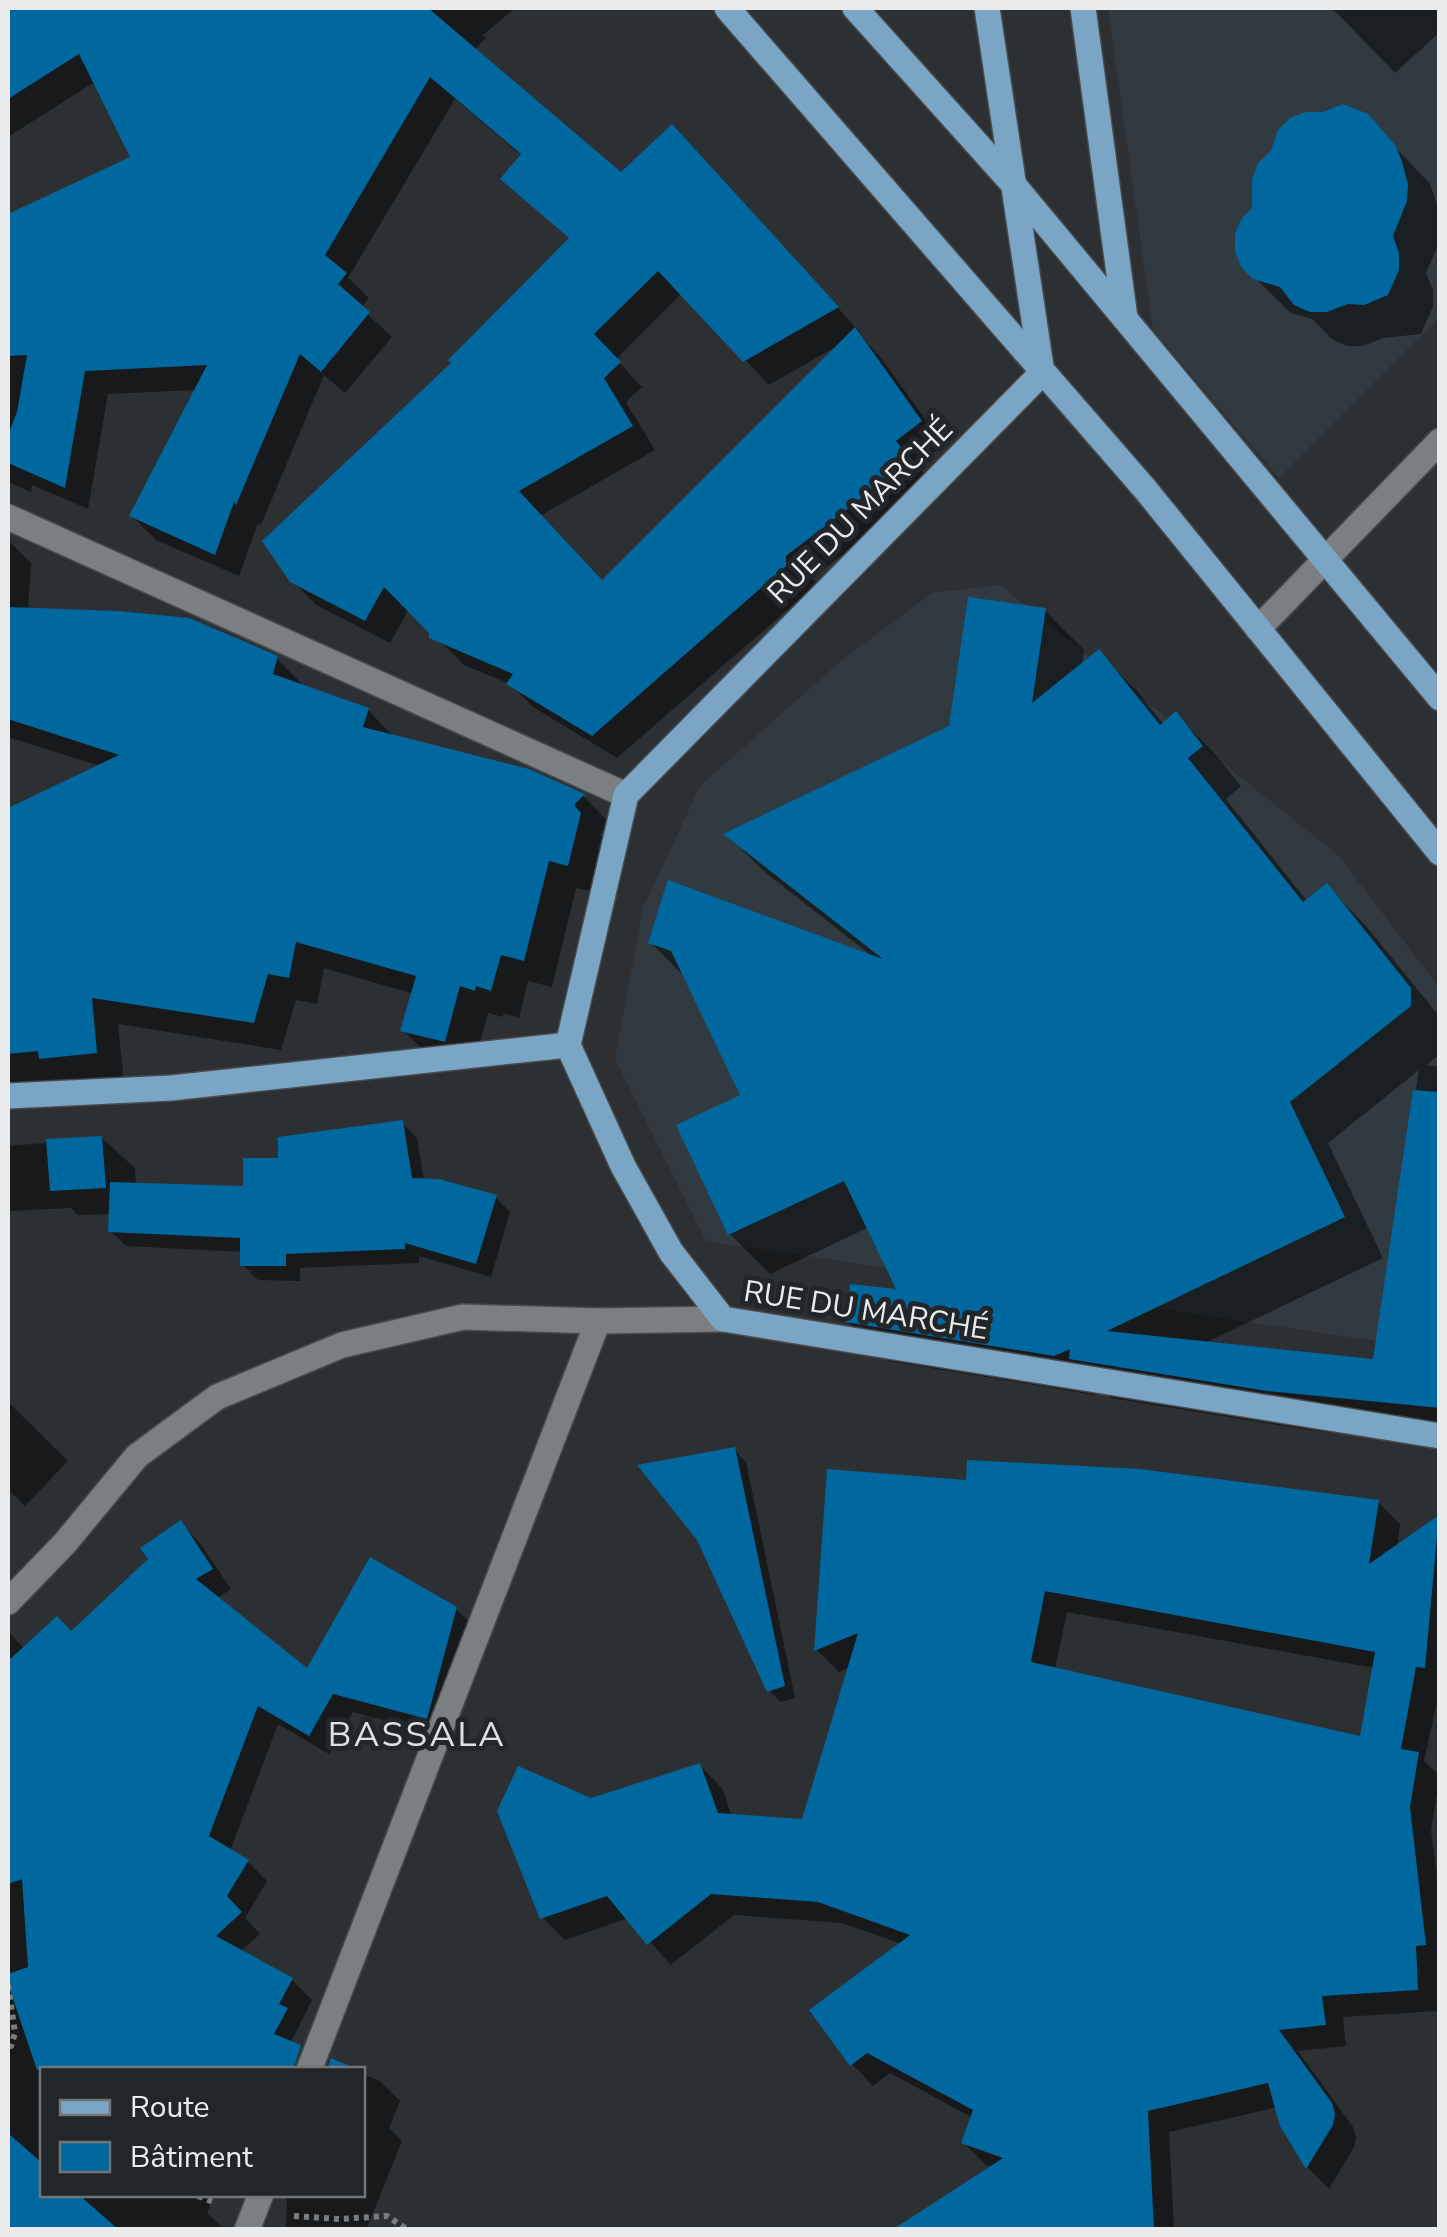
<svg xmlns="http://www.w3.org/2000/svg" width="1447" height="2237" viewBox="0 0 1447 2237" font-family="'Nunito Sans',sans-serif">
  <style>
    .built { fill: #313a41 }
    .shadow { fill: #0007; fill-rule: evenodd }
    .building { fill: #00689e; fill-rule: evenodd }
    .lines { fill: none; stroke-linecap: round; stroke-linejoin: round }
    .minor-casing { stroke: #474b4d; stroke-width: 28 }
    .major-casing { stroke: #474b4d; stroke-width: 28 }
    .path { stroke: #7a7d7f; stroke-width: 6; stroke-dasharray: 5 5; stroke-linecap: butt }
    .minor { stroke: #7b7f82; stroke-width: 25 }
    .major { stroke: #7ba5c5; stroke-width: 25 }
    .labels { text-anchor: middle; stroke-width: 10; stroke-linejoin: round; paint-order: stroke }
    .street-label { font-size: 30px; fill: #e9ebed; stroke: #222628 }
    .quarter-label { font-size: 35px; letter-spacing: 2.5px; fill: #dce1e4; stroke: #222628 }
  </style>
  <rect width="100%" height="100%" fill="#2c3032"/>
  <g class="built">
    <polygon points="1108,8 1439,8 1439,318 1279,478 1153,330"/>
    <polygon points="1000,585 1338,855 1439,987 1439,1346 1430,1349 706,1241 615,1059 643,908 700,786 842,660 932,593"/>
  </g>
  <g class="shadow">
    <path d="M8,8H515L483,35L486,38L474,50L621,175L695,151L860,332L858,334L878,354L944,445L918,465L933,485L812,578L817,584L617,758L533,707L510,684L464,665L409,609L390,643L316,605L292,580L455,363L571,240L503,179L522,156L455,99L348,278L369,298L361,308L392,337L345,393L324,375L261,525L258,523L239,576L156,540L132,516L197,390L108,394L88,509L32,485L31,492L8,482V211L9,216L133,158L96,81L8,137ZM682,293L769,385L839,345L603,582L540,516L655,450L626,402L642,387L616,359Z"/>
    <polygon points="1332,8 1440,8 1440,32 1395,73"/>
    <polygon points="1366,116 1430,184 1440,214 1440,241 1426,273 1433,290 1433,306 1421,334 1383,338 1363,346 1347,346 1332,339 1312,319 1291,313 1243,266"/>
    <polygon points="8,540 31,563 28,610 276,658 304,686 368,710 395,738 529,772 583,796 611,824 600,834 607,843 595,892 576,888 552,987 528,981 519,1018 504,1013 503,1017 488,1013 473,1068 431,1058 403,1030 414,994 324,968 317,1004 296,1000 281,1050 118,1024 124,1080 8,1086 8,810 100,766 8,737"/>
    <path d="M1044,610L1084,650L1082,666L1098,653L1138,692L1164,725L1176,715L1215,754L1241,786L1226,799L1307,901L1327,886L1366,926L1440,1017V1054L1426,1065L1440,1067V1445L1309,1430L1111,1398L1104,1391L1095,1395L888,1361L848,1322L900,1292L867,1228L770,1274L730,1234L743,1096L687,979L650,942L872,956L766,873L727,835L952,728ZM1419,1070L1375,1361L1203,1344L1383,1258L1328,1143Z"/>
    <polygon points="402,1123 417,1138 424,1181 495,1197 510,1212 491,1277 419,1256 419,1263 300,1268 300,1281 258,1280 243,1265 243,1252 126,1246 111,1231 112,1214 78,1215 71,1208 8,1211 8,1146 102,1138 135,1168 136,1185 246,1189 281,1161"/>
    <polygon points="8,1402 68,1461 25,1506 8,1489"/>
    <polygon points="734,1450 746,1462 795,1698 781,1702 769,1690"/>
    <path d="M830,1472L969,1482L1378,1502L1400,1524L1397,1548L1440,1519V1688L1424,1761L1440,1776L1431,1830L1440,1900L1438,2011L1343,2017L1346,2046L1298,2051L1353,2127L1356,2137L1354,2147L1329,2189L1308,2168L1283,2125L1278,2107L1169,2132L1174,2230H896L994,2167L986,2165L964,2143L973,2118L890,2073L873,2086L852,2064L902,1944L842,1923L734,1915L671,1965L628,1918L565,1940L543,1918L591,1801L700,1766L722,1788L732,1817L803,1822L850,1667L839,1672L817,1650ZM1067,1612L1374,1668L1362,1739L1055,1670Z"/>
    <polygon points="180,1523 200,1543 231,1589 216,1599 308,1672 456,1609 476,1629 447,1737 353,1712 329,1754 278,1724 230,1851 248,1862 267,1881 245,1918 260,1934 240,1952 292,1980 312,2000 277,2070 42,2070 42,2194 215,2194 207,2213 225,2230 8,2230 8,1631 24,1649 72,1634 151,1560"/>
    <polygon points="362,2074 380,2081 400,2101 389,2128 402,2141 366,2230 286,2230 287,2194 362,2194"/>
  </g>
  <g class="building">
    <polygon points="8,8 428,8 621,172 672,124 839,307 743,362 658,271 594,334 621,362 604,378 633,426 519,491 602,580 855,327 922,421 896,441 912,460 786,556 786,566 592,736 506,684 513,674 429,638 429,633 384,587 365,621 290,582 262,541 451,363 448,360 569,238 500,179 521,154 430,77 325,255 347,273 338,284 370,312 321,372 300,354 236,505 234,502 215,555 129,516 207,365 85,371 65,488 8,463 8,435 17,412 27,355 8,356 8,214 130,157 79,54 8,99"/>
    <polygon points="1343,104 1368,114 1396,146 1402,162 1408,184 1407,201 1393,236 1399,253 1399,270 1388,295 1364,305 1348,304 1327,312 1310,312 1294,305 1280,287 1253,279 1241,267 1235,251 1235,234 1242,218 1252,208 1252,179 1258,163 1271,151 1278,130 1290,118 1306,112 1323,112"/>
    <polygon points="968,597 1046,608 1032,703 1099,649 1160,725 1176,711 1203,746 1188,758 1303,902 1327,883 1411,988 1411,1006 1290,1102 1345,1217 1107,1331 1373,1359 1413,1090 1440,1092 1440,1408 1267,1391 1069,1359 1070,1349 1054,1356 845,1322 850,1284 896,1289 844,1181 728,1235 676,1125 740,1095 671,951 648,943 668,880 883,959 723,834 949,726"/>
    <polygon points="8,607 118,611 189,618 278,656 273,674 369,708 363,727 529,769 585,794 574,805 581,813 568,866 549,861 524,961 501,955 491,991 476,986 475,991 460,986 445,1042 400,1031 416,976 296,942 289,978 268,974 254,1023 92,998 97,1053 39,1059 38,1051 8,1054 8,808 119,755 8,719"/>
    <polygon points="403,1120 412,1178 439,1179 497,1195 476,1264 405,1243 405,1249 286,1254 286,1266 240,1266 240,1238 108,1232 110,1182 243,1186 243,1158 278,1158 278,1137"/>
    <polygon points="102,1136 106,1188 50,1191 46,1139"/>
    <polygon points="735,1447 785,1686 767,1692 697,1540 637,1465"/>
    <path d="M967,1460L1140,1469L1379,1500L1369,1564L1439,1515L1425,1668L1416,1667L1401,1749L1419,1752L1410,1807L1426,1945L1416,1946L1418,1990L1322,1996L1326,2025L1279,2030L1332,2103L1335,2114L1333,2125L1306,2169L1280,2126L1268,2083L1148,2111L1154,2230H892L1003,2158L961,2143L973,2110L867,2053L850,2066L809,2010L910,1935L818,1902L711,1894L647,1945L607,1896L540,1919L497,1811L518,1766L591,1798L700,1763L718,1813L802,1819L858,1633L814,1651L827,1469L966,1480ZM1045,1591L1375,1652L1360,1736L1031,1662Z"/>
    <polygon points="181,1520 213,1569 196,1579 307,1668 370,1557 457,1607 427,1719 333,1694 309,1736 258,1706 209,1836 249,1860 227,1896 242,1912 216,1936 293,1978 279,2004 288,2008 274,2034 301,2045 293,2070 37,2070 8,1984 8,1974 28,1967 22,1879 8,1884 8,1661 57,1616 71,1631 148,1559 140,1548"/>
    <polygon points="331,2058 357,2069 357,2070 327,2070"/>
    <polygon points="8,2133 42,2163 42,2194 78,2194 119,2230 8,2230"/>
  </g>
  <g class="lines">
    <g class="minor-casing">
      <g id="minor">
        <polyline points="8,517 626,795"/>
        <polyline points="1258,629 1440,441"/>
        <polyline points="8,1602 65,1543 137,1456 217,1397 342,1345 463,1317 598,1321 723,1319"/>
        <polyline points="309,2070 598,1321"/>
        <polyline points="247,2230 261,2194"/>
      </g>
    </g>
    <g class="major-casing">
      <g id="major">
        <polyline points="727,8 1145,489 1440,853"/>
        <polyline points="855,8 1013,184 1440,698"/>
        <polyline points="987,8 1042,373"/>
        <polyline points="1083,8 1125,318"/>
        <polyline points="1042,373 626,795 568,1045 623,1166 671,1252 723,1319 1440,1436"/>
        <polyline points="8,1096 171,1088 568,1045"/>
      </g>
    </g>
    <g class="path">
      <polyline points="8,1985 15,2033 11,2046 8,2047"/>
      <polyline points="198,2196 216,2203"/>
      <polyline points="294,2216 339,2219 387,2216 408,2230"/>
    </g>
    <use href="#minor" class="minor"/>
    <use href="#major" class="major"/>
  </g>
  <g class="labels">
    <g class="street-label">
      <text transform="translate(860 511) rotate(-45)" y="10">RUE DU MARCHÉ</text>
      <text transform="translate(866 1310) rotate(9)" y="10">RUE DU MARCHÉ</text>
    </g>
    <g class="quarter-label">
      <text x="417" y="1746">BASSALA</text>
    </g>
  </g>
  <rect width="1447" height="2237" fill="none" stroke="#e9ebed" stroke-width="20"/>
  <rect x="40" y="2067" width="325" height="130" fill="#222628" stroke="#727577" stroke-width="2.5"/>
  <rect x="60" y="2100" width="50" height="15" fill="#7ba5c5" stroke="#727577" stroke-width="2.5"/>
  <text x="130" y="2117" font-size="30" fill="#e9ebed">Route</text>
  <rect x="60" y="2142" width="50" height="30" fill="#00689e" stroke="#727577" stroke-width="2.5"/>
  <text x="130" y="2167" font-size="30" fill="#e9ebed">Bâtiment</text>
</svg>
